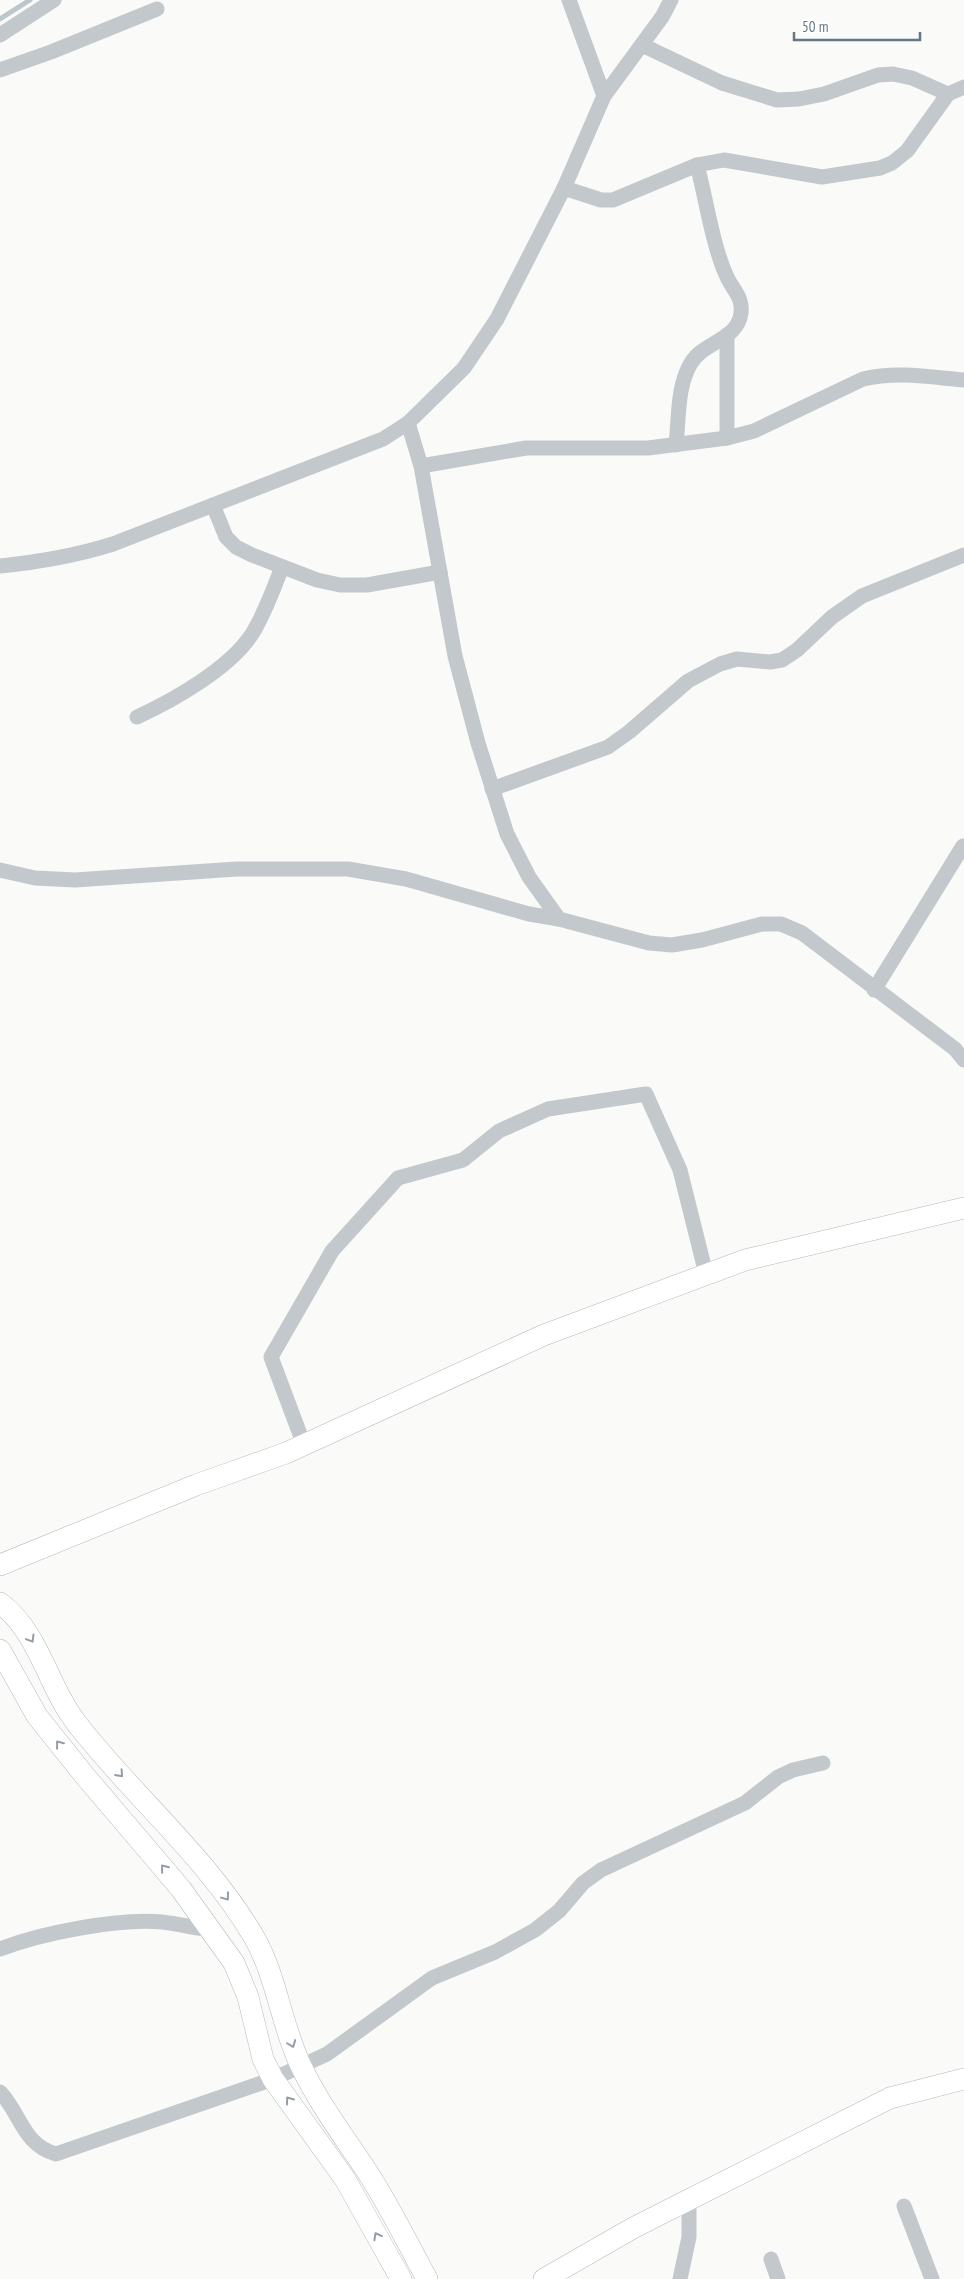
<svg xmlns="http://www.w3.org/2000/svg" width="964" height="2279" viewBox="0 0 964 2279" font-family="'PT Sans Narrow',sans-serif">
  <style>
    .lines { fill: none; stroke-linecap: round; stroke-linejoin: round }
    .stream { stroke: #bbc7cb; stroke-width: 5 }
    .secondary-casing { stroke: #b3babf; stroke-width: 22 }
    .street { stroke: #c3c8cc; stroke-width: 15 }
    .secondary { stroke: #fff; stroke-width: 21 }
    .oneway { stroke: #939fa8 }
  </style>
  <rect width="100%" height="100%" fill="#fafaf8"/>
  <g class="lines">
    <polyline class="stream" points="0,19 30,0"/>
    <g class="secondary-casing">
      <g id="secondary">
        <polyline points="0,1565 196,1485 286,1453 544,1335 745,1260 964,1208"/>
        <path d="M0,1603C40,1633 47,1686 78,1725C134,1797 207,1857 254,1937C277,1977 281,2025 301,2066C319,2104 345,2138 368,2173C390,2207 408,2244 427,2279"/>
        <polyline points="0,1650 37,1716 85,1776 181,1889 234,1963 248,1997 263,2059 273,2079 345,2179 401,2279"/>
        <polyline points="544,2279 633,2228 890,2098 964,2079"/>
      </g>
    </g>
    <g class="street">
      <polyline points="569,0 604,96"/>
      <polyline points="0,35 54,0"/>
      <polyline points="642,45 722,83 777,100 799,99 824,94 878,75 893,74 912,78 948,94"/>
      <polyline points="0,70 51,52 157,9"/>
      <polyline points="564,188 601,200 613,200 697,165 724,160 822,177 880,168 892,163 907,151 948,94 964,87"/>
      <polyline points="727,335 727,438"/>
      <polyline points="408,423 421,466 455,656 478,743 507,834 529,877 559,919"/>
      <path d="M676,445C679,418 677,386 691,363C703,342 738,340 741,313C743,298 734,291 728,279C713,249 706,198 697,165"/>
      <path d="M421,466L526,448H648L727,438L754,431L863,379C897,371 930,377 964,380"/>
      <polyline points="213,505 226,537 236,547 252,555 317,580 340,585 367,585 440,572"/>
      <path d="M0,566C39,562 75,556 113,544L383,439L408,423L464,368L497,319L564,188L604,96L662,17L671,0"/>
      <path d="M137,717C174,700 230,668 252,634C265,613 273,590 282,567"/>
      <polyline points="492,789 608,747 629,732 688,681 720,664 737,659 770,662 782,660 797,650 832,617 862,596 964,555"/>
      <polyline points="0,870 35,878 75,880 237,869 348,869 406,879 529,914 559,919 649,943 672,945 702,940 762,924 781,924 802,933 955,1049 964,1060"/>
      <polyline points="874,990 963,846"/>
      <polyline points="304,1445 271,1357 332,1251 398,1178 463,1160 499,1131 548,1109 646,1094 680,1170 706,1274"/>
      <path d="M0,1949C42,1933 118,1918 162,1922C179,1924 195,1928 212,1930"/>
      <path d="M0,2092C21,2114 23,2145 56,2154L273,2079L327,2054L432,1978L495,1952L535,1930L559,1911L583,1883L601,1870L745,1803L778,1777L793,1770L823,1763"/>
      <polyline points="904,2206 932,2279"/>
      <polyline points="771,2259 778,2279"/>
      <polyline points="680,2279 689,2237 689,2200"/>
    </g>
    <use href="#secondary" class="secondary"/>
  </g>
  <defs><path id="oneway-chevron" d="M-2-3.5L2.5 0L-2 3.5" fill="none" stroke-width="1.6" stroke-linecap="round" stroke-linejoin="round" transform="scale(1.25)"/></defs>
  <g class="oneway">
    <use href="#oneway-chevron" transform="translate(31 1639) rotate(59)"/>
    <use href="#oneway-chevron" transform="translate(59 1744) rotate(-128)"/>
    <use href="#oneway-chevron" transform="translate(120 1774) rotate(48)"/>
    <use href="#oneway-chevron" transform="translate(164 1868) rotate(-129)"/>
    <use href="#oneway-chevron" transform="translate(226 1897) rotate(53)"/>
    <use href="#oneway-chevron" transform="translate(292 2044) rotate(69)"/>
    <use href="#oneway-chevron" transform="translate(289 2100) rotate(-126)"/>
    <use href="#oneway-chevron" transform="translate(377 2236) rotate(-119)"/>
  </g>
  <path d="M794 32v8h126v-8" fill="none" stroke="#657683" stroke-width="2.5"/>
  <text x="802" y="32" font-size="15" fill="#657683" stroke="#ffffff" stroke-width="4" paint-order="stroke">50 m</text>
</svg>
